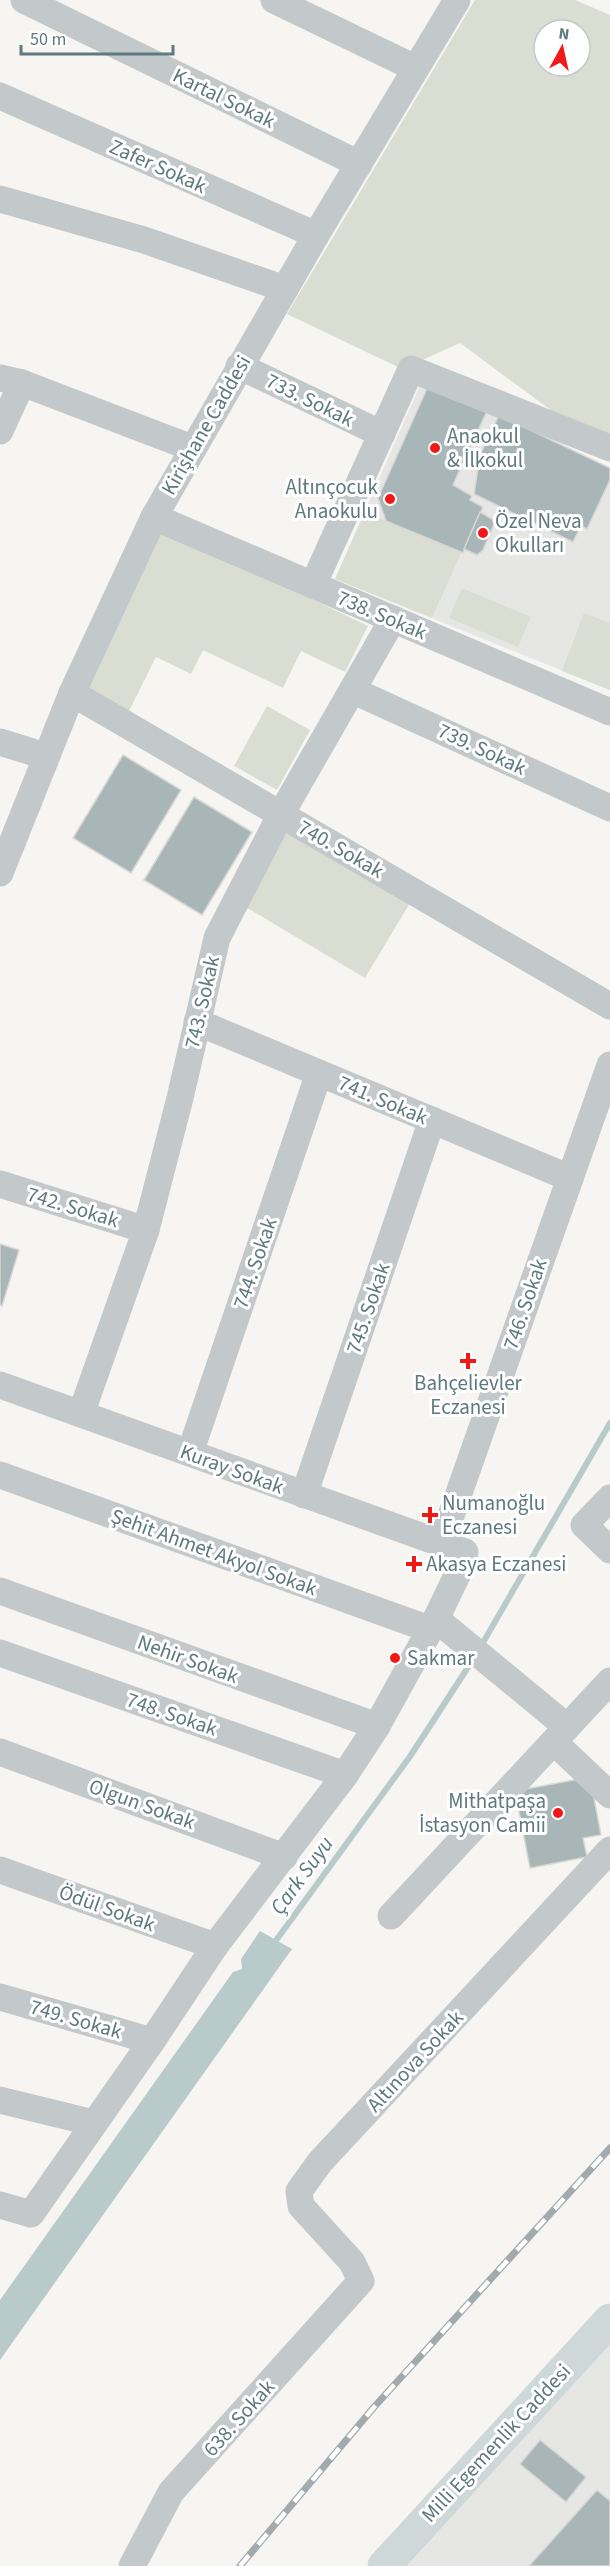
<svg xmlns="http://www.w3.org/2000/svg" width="610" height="2566" viewBox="0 0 610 2566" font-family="'Source Sans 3',sans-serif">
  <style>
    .built { fill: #e6e7e5 }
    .green { fill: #daded2; fill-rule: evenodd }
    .water { fill: #b9cacb }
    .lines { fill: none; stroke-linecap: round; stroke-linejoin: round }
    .stream { stroke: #b9cacb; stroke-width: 6 }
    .building { fill: #a9b6b7; stroke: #d7d7d5; stroke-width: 1.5 }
    .minor { stroke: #c3c9ca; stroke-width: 27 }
    .major { stroke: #cfd8d9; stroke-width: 33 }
    .rail-casing { stroke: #a1abae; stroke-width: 7 }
    .rail { stroke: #fff; stroke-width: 4.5; stroke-dasharray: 14; stroke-linecap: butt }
    .poi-dot { fill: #f11917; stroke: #fff; stroke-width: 2 }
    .labels { text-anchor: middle; stroke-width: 6; stroke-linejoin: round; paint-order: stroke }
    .street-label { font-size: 21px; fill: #5e797f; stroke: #fff }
    .poi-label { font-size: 21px; fill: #5e797f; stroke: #fff; text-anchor: start }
    .water-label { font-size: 22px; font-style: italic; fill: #59797c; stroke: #fff }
  </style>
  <rect width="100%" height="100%" fill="#f6f5f2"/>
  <g class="built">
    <polygon points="422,381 610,468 610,690 335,579"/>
    <polygon points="610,2339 610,2566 401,2566"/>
  </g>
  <g class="green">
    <path d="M475,0H575L610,15V461L586,436L460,343L402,369L287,314ZM544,30H580V66H544Z"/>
    <polygon points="365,512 461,553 432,618 335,579"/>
    <polygon points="159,526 368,626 345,672 301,651 283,688 203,650 191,674 156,657 125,719 77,696"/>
    <polygon points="462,588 531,617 518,647 449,618"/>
    <polygon points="584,613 610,623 610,690 562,671"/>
    <polygon points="267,706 310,730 277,790 234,766"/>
    <polygon points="281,827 410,903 365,978 237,902"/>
  </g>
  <polygon class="water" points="260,1931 292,1949 0,2360 0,2300 233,1972 242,1969 241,1959"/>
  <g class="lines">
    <g class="stream">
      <polyline points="481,1646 610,1423"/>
      <polyline points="272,1946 411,1755 474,1658"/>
    </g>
  </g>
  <g class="building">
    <polygon points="429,384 487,411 453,485 472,496 470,500 483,507 463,553 386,521 378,498"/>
    <polygon points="499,415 610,468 610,480 587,529 581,526 573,542 474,494 478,468 475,466"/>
    <polygon points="480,512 492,519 494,524 483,550 477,555 464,549"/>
    <polygon points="123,755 181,790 131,873 73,838"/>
    <polygon points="194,797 252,832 202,915 144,880"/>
    <polygon points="0,1244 19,1250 2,1306 0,1305"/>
    <polygon points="590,1777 601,1835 583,1838 587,1857 530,1868 515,1791"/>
    <polygon points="540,2440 586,2477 566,2502 520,2464"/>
    <polygon points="597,2490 610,2501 610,2566 529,2566"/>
  </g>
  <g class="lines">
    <g class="minor">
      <polyline points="24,0 359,164"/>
      <polyline points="274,0 415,68"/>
      <polyline points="0,96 316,235"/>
      <polyline points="0,199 144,240 285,289"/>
      <polyline points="239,366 382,434"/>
      <polyline points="0,378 22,383 192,448"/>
      <polyline points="0,431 22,383"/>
      <polyline points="154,517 610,712"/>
      <polyline points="313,585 411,369 610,448"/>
      <polyline points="354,691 610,808"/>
      <polyline points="72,693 610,1006"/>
      <polyline points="0,742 45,756"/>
      <polyline points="0,873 72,693 154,517 316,235 457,0"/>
      <polyline points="197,1022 570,1178"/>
      <polyline points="0,1184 146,1230"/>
      <polyline points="0,1385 465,1552 462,1565 436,1619 377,1726 345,1775 215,1946 152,2041 31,2214 0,2205"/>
      <polyline points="81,1414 146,1230 180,1098 217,938 281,814 393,619"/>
      <polyline points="190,1453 319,1073"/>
      <polyline points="0,1475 429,1629"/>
      <polyline points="304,1495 432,1120"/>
      <polyline points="610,1498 584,1525 610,1550"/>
      <polyline points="441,1544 610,1065"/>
      <polyline points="0,1591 377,1726"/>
      <polyline points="436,1619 567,1727"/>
      <polyline points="0,1653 345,1775"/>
      <polyline points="554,1742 610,1795"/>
      <polyline points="0,1752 284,1857"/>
      <polyline points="0,1870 215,1946"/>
      <polyline points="391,1916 610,1681"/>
      <polyline points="0,1997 152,2041"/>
      <polyline points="0,2100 94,2123"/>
      <polyline points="132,2566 171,2492 361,2281 352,2262 301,2206 299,2191 320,2162 610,1850"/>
    </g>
    <polyline class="major" points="384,2566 610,2320"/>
    <g class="rail-casing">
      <polyline id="rail" points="240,2566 375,2406 610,2148"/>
    </g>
    <use href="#rail" class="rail"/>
  </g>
  <g class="poi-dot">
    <circle cx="435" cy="448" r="6"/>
    <circle cx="390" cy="499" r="6"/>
    <circle cx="483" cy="533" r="6"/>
    <path d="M465 1352h6v6h6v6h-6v6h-6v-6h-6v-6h6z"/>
    <path d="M427 1506h6v6h6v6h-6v6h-6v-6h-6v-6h6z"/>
    <path d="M411 1555h6v6h6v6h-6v6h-6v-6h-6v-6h6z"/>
    <circle cx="395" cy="1658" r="6"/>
    <circle cx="558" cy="1813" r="6"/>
  </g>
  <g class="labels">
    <g class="street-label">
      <text transform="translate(224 98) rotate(26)" y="7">Kartal Sokak</text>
      <text transform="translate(158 166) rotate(24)" y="7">Zafer Sokak</text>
      <text transform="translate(310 400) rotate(26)" y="7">733. Sokak</text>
      <text transform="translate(206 425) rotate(-60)" y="7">Kirişhane Caddesi</text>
      <text transform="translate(382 615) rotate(23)" y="7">738. Sokak</text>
      <text transform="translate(482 749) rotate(25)" y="7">739. Sokak</text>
      <text transform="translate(341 849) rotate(30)" y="7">740. Sokak</text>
      <text transform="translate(202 1002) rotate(-77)" y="7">743. Sokak</text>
      <text transform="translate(383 1100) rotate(23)" y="7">741. Sokak</text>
      <text transform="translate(73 1207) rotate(17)" y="7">742. Sokak</text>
      <text transform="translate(255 1263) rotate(-71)" y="7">744. Sokak</text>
      <text transform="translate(525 1304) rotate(-71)" y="7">746. Sokak</text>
      <text transform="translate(368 1308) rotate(-71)" y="7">745. Sokak</text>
      <text transform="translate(232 1469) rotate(20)" y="7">Kuray Sokak</text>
      <text transform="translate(214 1552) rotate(20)" y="7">Şehit Ahmet Akyol Sokak</text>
      <text transform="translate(188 1659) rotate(20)" y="7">Nehir Sokak</text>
      <text transform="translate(172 1714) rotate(19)" y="7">748. Sokak</text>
      <text transform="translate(142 1804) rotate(20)" y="7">Olgun Sokak</text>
      <text transform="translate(107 1908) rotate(20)" y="7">Ödül Sokak</text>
      <text transform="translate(76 2019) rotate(16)" y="7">749. Sokak</text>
      <text transform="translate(415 2061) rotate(-47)" y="7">Altınova Sokak</text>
      <text transform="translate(239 2418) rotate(-48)" y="7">638. Sokak</text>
      <text transform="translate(496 2443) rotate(-47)" y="7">Milli Egemenlik Caddesi</text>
    </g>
    <g class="poi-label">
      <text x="447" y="443">Anaokul<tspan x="447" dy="24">&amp; İlkokul</tspan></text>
      <text x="378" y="494" text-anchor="end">Altınçocuk<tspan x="378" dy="24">Anaokulu</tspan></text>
      <text x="495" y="528">Özel Neva<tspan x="495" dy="24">Okulları</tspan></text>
      <text x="468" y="1390" text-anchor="middle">Bahçelievler<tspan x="468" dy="24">Eczanesi</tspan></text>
      <text x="442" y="1510">Numanoğlu<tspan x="442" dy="24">Eczanesi</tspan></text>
      <text x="426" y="1571">Akasya Eczanesi</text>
      <text x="407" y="1665">Sakmar</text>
      <text x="546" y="1808" text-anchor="end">Mithatpaşa<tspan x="546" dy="24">İstasyon Camii</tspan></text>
    </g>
    <g class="water-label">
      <text transform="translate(301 1875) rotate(-54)" y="8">Çark Suyu</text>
    </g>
  </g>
  <g transform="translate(562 48) rotate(8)"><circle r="28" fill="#ffffff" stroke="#bfc9cc" stroke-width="1.5"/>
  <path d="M0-4.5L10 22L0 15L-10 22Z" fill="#f11917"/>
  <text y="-9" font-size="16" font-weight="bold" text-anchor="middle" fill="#5e797f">N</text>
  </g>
  <path d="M21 45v9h152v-9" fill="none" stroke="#5e797f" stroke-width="3"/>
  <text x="30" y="45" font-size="18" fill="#5e797f" stroke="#ffffff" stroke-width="4.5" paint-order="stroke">50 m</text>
</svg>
